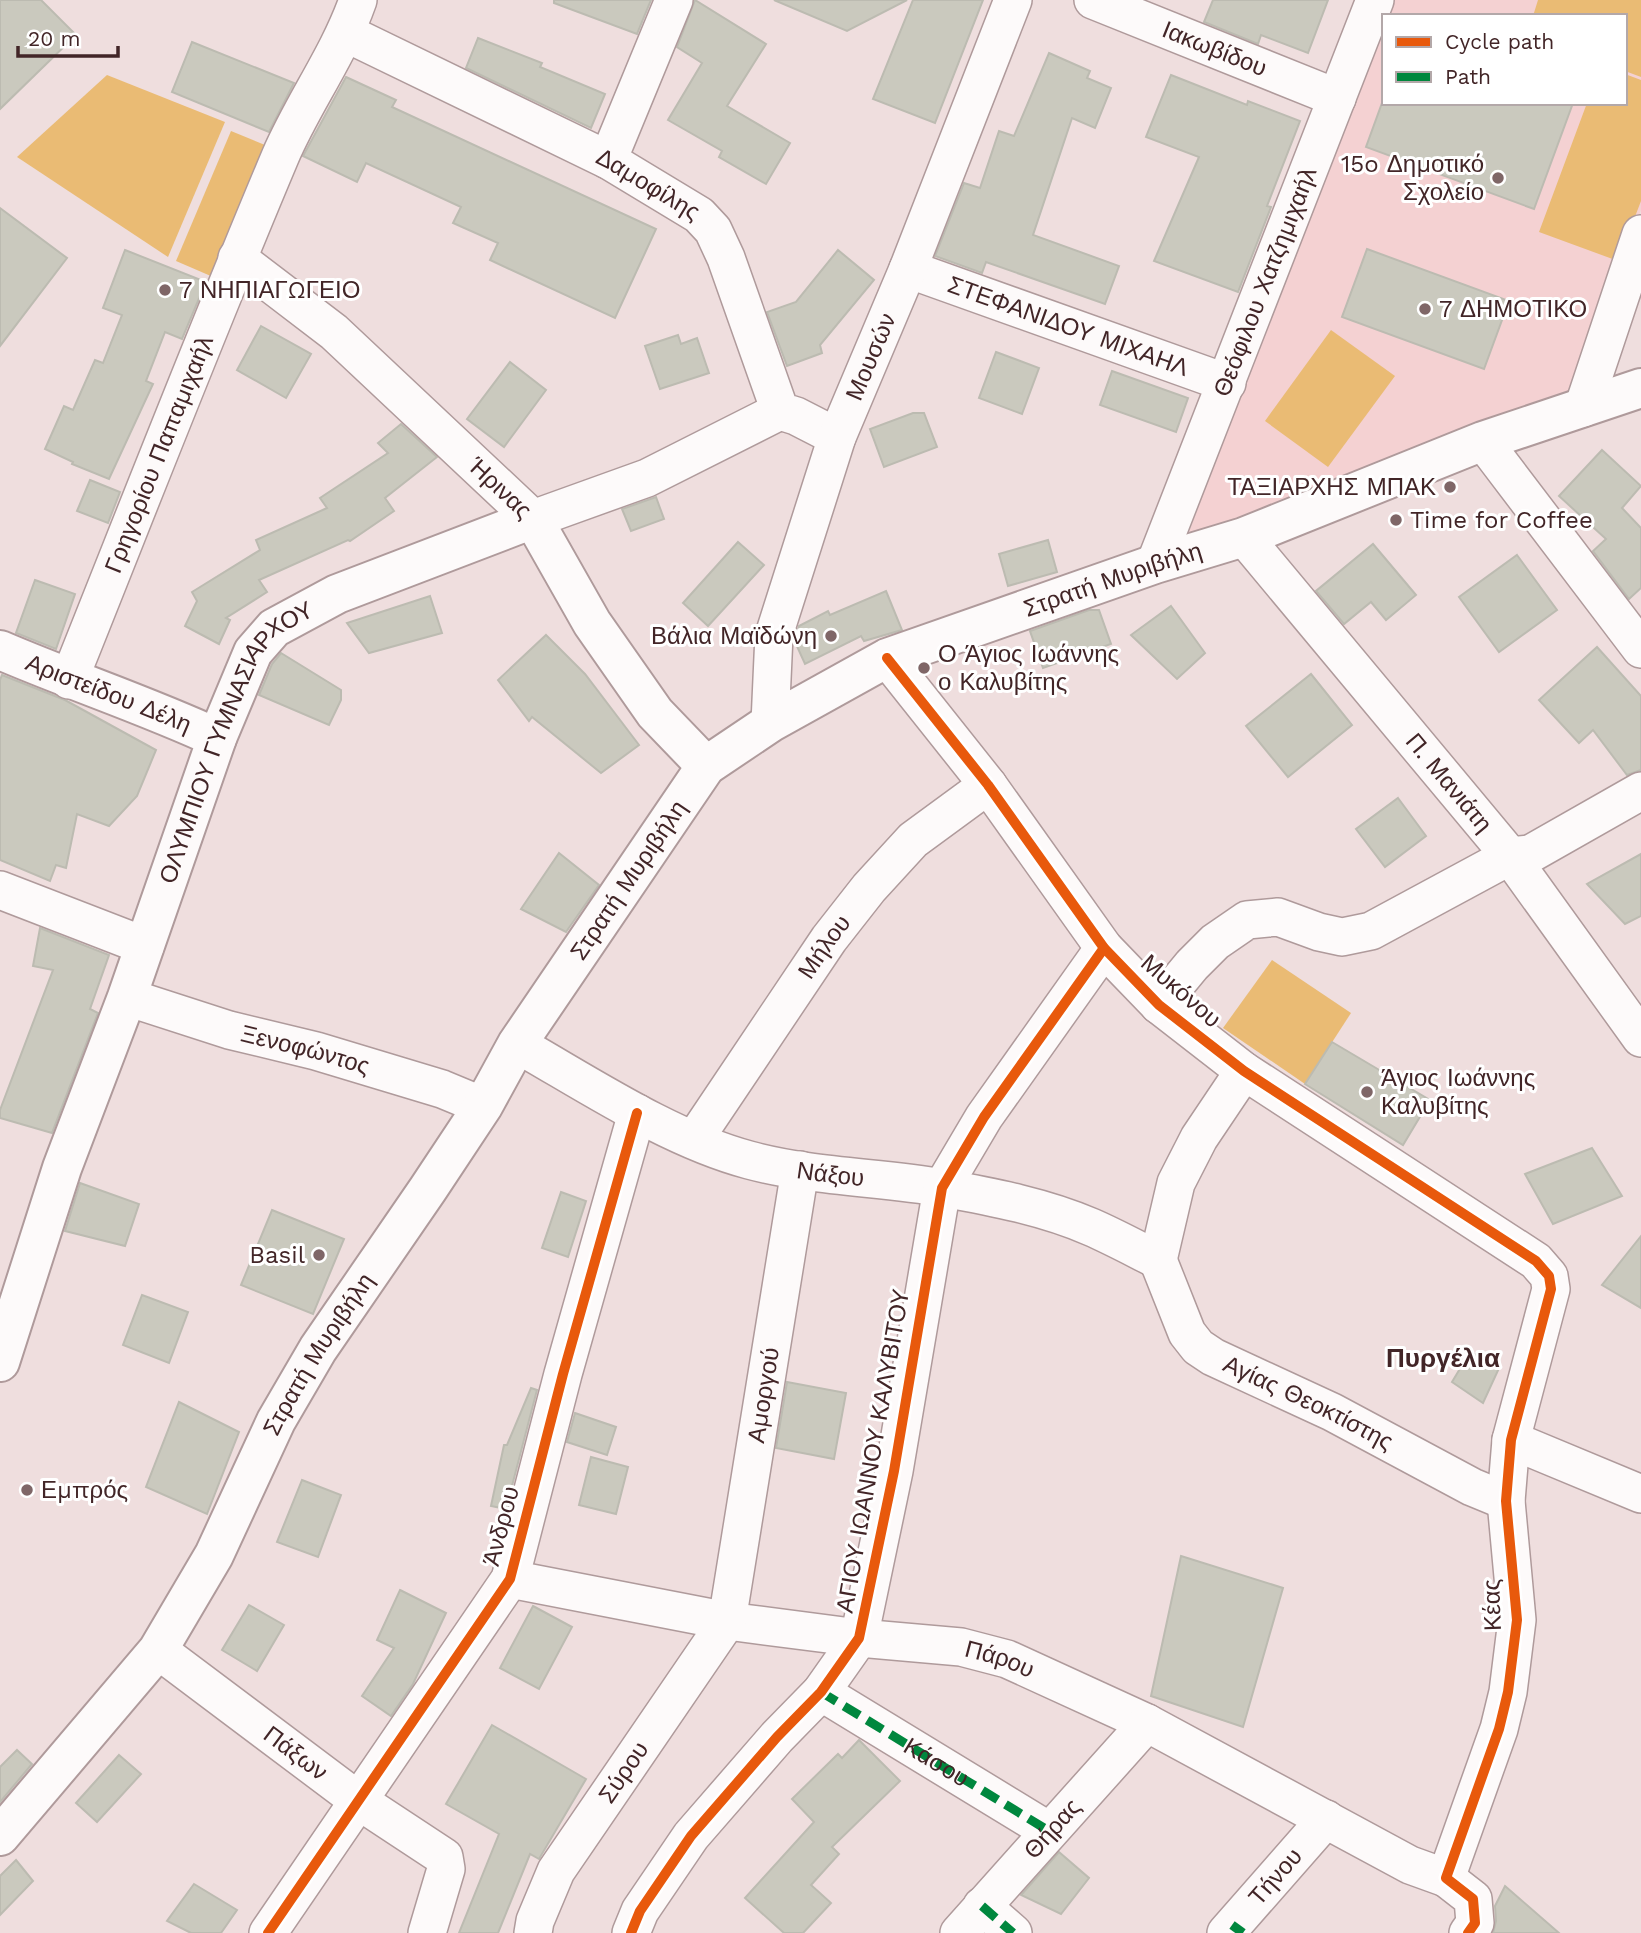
<svg xmlns="http://www.w3.org/2000/svg" width="1641" height="1933" viewBox="0 0 1641 1933" font-family="'Work Sans',sans-serif">
  <style>
    .built { fill: #f4d1d2; fill-rule: evenodd }
    .green { fill: #eabb74 }
    .building { fill: #cac9be; stroke: #bcbbb1; stroke-width: 2 }
    .lines { fill: none; stroke-linecap: round; stroke-linejoin: round }
    .minor-casing { stroke: #af9a9b; stroke-width: 40 }
    .tertiary-casing { stroke: #af9a9b; stroke-width: 42 }
    .secondary-casing { stroke: #af9a9b; stroke-width: 42 }
    .minor { stroke: #fdfafa; stroke-width: 37 }
    .tertiary { stroke: #fdfafa; stroke-width: 38 }
    .secondary { stroke: #fdfafa; stroke-width: 38 }
    .quiet { stroke: #00873e; stroke-width: 9; stroke-dasharray: 18 9; stroke-linecap: butt }
    .cycleway-casing { stroke: #fff; stroke-width: 15 }
    .cycleway { stroke: #e8590c; stroke-width: 10 }
    .poi-dot { fill: #7f6667; stroke: #fff; stroke-width: 2.5 }
    .labels { text-anchor: middle; stroke-width: 6; stroke-linejoin: round; paint-order: stroke }
    .street-label { font-size: 24px; fill: #422527; stroke: #fff }
    .poi-label { font-size: 24px; fill: #422527; stroke: #fff; text-anchor: start }
    .neighbourhood-label { font-size: 26px; font-weight: bold; fill: #422527; stroke: #fff }
  </style>
  <rect width="100%" height="100%" fill="#efdede"/>
  <path class="built" d="M1385,0H1641V210L1577,389L1183,548ZM1384,16H1625V103H1384Z"/>
  <g class="green">
    <polygon points="1538,0 1641,0 1641,77 1625,71 1625,16 1533,16"/>
    <polygon points="1625,74 1641,80 1641,201 1618,261 1539,232 1587,103 1625,103"/>
    <polygon points="107,75 225,122 168,257 17,157"/>
    <polygon points="231,131 282,152 227,283 176,261"/>
    <polygon points="1331,330 1395,376 1328,467 1265,421"/>
    <polygon points="1272,960 1351,1013 1305,1084 1223,1028"/>
  </g>
  <g class="building">
    <polygon points="0,0 41,0 76,35 0,109"/>
    <polygon points="554,0 651,0 637,34 554,3"/>
    <polygon points="695,0 766,44 727,106 790,143 766,184 719,157 722,151 668,120 702,63 677,47"/>
    <polygon points="774,0 907,0 847,31"/>
    <polygon points="913,0 983,0 935,123 873,99"/>
    <polygon points="1213,0 1328,0 1308,53 1261,35 1258,44 1204,22"/>
    <polygon points="478,38 542,63 540,67 605,94 591,128 466,68"/>
    <polygon points="192,42 294,83 269,132 172,92"/>
    <polygon points="1049,53 1090,71 1087,78 1111,88 1095,128 1072,118 1033,235 1119,266 1105,304 986,262 982,273 935,256 964,183 980,188 999,131 1014,136"/>
    <polygon points="1171,75 1247,105 1248,101 1300,121 1267,206 1271,207 1238,292 1154,261 1199,157 1146,137"/>
    <polygon points="346,77 396,100 392,107 656,229 615,318 490,260 498,243 453,223 461,207 366,163 357,182 303,156"/>
    <polygon points="1382,103 1573,103 1534,209 1366,147"/>
    <polygon points="0,208 67,258 0,346"/>
    <polygon points="1367,249 1509,301 1484,369 1342,317"/>
    <polygon points="125,250 206,282 182,339 165,332 146,381 153,384 109,479 72,464 73,462 45,449 64,406 73,410 95,360 103,363 122,315 103,308"/>
    <polygon points="838,250 874,280 820,345 822,353 787,366 767,312 796,302"/>
    <polygon points="261,326 311,354 286,398 237,370"/>
    <polygon points="678,335 681,344 697,338 709,373 660,389 645,346"/>
    <polygon points="996,352 1039,368 1022,414 979,398"/>
    <polygon points="510,362 546,390 504,447 467,419"/>
    <polygon points="1112,371 1188,398 1176,432 1100,405"/>
    <polygon points="913,413 924,413 937,447 884,467 870,429"/>
    <polygon points="401,424 437,457 385,498 394,511 350,541 348,540 259,580 267,592 226,618 230,620 219,644 185,626 197,601 192,592 260,550 256,540 327,508 320,498 388,453 378,443"/>
    <polygon points="1602,450 1641,486 1622,508 1641,528 1641,588 1629,599 1593,551 1606,539 1559,496"/>
    <polygon points="90,480 120,492 108,523 77,511"/>
    <polygon points="656,497 664,519 631,531 622,509"/>
    <polygon points="1048,540 1057,572 1008,586 999,554"/>
    <polygon points="738,542 764,565 708,626 683,603"/>
    <polygon points="1373,544 1416,595 1386,620 1371,602 1344,624 1316,591"/>
    <polygon points="1517,555 1557,610 1499,652 1459,597"/>
    <polygon points="35,580 75,594 56,649 16,633"/>
    <polygon points="886,591 902,630 864,641 861,636 805,664 795,642 799,626 828,611 830,615"/>
    <polygon points="430,596 442,633 369,653 347,623"/>
    <polygon points="1171,606 1205,653 1177,679 1131,635"/>
    <polygon points="1089,610 1099,610 1111,644 1043,668 1030,631"/>
    <polygon points="546,635 585,674 639,745 601,773 532,717 529,721 498,680"/>
    <polygon points="1597,647 1641,696 1641,770 1627,775 1593,730 1579,743 1539,700"/>
    <polygon points="281,653 341,690 341,700 329,725 259,695 272,664"/>
    <polygon points="1311,674 1352,725 1288,777 1246,726"/>
    <polygon points="2,675 65,700 156,750 137,796 109,826 77,814 66,868 56,865 50,881 0,860 0,680"/>
    <polygon points="1398,798 1426,836 1385,867 1356,829"/>
    <polygon points="559,853 599,885 566,932 521,909"/>
    <polygon points="1641,854 1641,916 1625,924 1587,884"/>
    <polygon points="40,928 109,955 90,1009 98,1013 52,1133 0,1118 0,1110 53,970 33,966"/>
    <polygon points="1332,1042 1430,1100 1403,1145 1305,1084"/>
    <polygon points="1592,1148 1622,1196 1553,1224 1525,1174"/>
    <polygon points="80,1183 139,1204 125,1246 65,1231"/>
    <polygon points="561,1192 586,1201 568,1257 542,1248"/>
    <polygon points="272,1210 344,1239 313,1314 241,1285"/>
    <polygon points="1641,1236 1641,1308 1602,1285"/>
    <polygon points="142,1295 188,1312 169,1363 123,1345"/>
    <polygon points="1470,1352 1500,1366 1483,1403 1452,1382"/>
    <polygon points="787,1382 846,1393 834,1459 776,1448"/>
    <polygon points="531,1388 537,1390 506,1509 491,1506 504,1445 507,1445"/>
    <polygon points="179,1402 239,1432 207,1514 146,1487"/>
    <polygon points="575,1413 616,1427 607,1455 567,1442"/>
    <polygon points="591,1457 628,1467 616,1514 579,1505"/>
    <polygon points="302,1480 341,1495 318,1557 277,1542"/>
    <polygon points="1181,1556 1283,1588 1243,1727 1151,1696"/>
    <polygon points="400,1590 446,1613 413,1684 391,1716 362,1696 394,1648 377,1640"/>
    <polygon points="249,1605 284,1625 257,1671 222,1650"/>
    <polygon points="533,1606 572,1627 539,1689 500,1668"/>
    <polygon points="492,1725 586,1779 539,1859 530,1854 498,1933 459,1933 499,1834 446,1804"/>
    <polygon points="859,1740 900,1781 832,1847 839,1854 811,1885 831,1903 803,1933 784,1933 745,1898 814,1822 792,1799 838,1754 842,1758"/>
    <polygon points="17,1750 32,1764 0,1802 0,1767"/>
    <polygon points="119,1755 141,1774 97,1822 76,1803"/>
    <polygon points="1059,1852 1089,1878 1061,1914 1021,1895"/>
    <polygon points="16,1860 33,1881 0,1915 0,1876"/>
    <polygon points="194,1884 237,1910 221,1933 191,1933 167,1921"/>
    <polygon points="1505,1886 1559,1933 1493,1933 1496,1921 1495,1906"/>
  </g>
  <g class="lines">
    <g class="minor-casing">
      <g id="minor">
        <path id="s1" d="M1093,0L1337,98"/>
        <path id="s2" d="M346,33L608,160L699,215L713,230L726,258L780,411L796,416L837,437"/>
        <polyline points="608,160 674,0"/>
        <path id="s3" d="M237,258L334,332L533,519L647,478L780,411"/>
        <path id="s4" d="M908,269L1227,383"/>
        <polyline points="1583,408 1641,234"/>
        <polyline points="1483,441 1641,649"/>
        <path id="s5" d="M1244,537L1510,856L1641,1038"/>
        <path id="s6" d="M1155,564L1375,0"/>
        <polyline points="887,658 988,785 1104,948 1159,1005 1244,1071 1536,1261 1549,1276 1551,1289 1511,1440 1506,1501 1517,1620 1508,1692 1499,1729 1446,1878 1473,1899 1475,1923 1468,1933"/>
        <path id="s7" d="M69,680C139,505 207,330 280,157C303,103 338,57 358,0"/>
        <path id="s8" d="M770,723L774,635L837,437L908,269L1013,0"/>
        <polyline points="0,890 145,946"/>
        <path id="s9" d="M127,997L229,1030L316,1051L442,1089L483,1106"/>
        <polyline points="1159,1005 1192,965 1215,942 1247,920 1278,917 1319,932 1342,937 1371,931 1510,856 1530,854 1641,791"/>
        <path id="s10" d="M517,1044C589,1085 670,1139 749,1160C812,1177 879,1177 943,1188C993,1197 1045,1207 1091,1227C1114,1237 1136,1249 1158,1260"/>
        <path id="s11" d="M694,1140L829,939L869,888L913,840L988,785"/>
        <path id="s12" d="M1158,1260L1187,1333L1198,1347L1213,1357L1332,1412L1472,1487L1506,1501"/>
        <polyline points="1158,1260 1176,1183 1199,1138 1244,1071"/>
        <polyline points="1511,1440 1641,1494"/>
        <path id="s13" d="M510,1579L727,1621L859,1638L961,1647L1007,1659L1147,1723L1410,1865L1446,1878"/>
        <path id="s14" d="M158,1650L359,1801L444,1857L446,1869L427,1933"/>
        <polyline points="821,1692 1049,1831"/>
        <polyline points="982,1906 1013,1933"/>
        <polyline points="268,1933 510,1579 563,1374 637,1113"/>
        <path id="s15" d="M533,1933L535,1921L556,1871L727,1621L800,1170"/>
        <polyline points="631,1933 640,1911 691,1836 777,1737 821,1692 859,1638 894,1471 942,1188 984,1117 1104,948"/>
        <path id="s16" d="M959,1933L1147,1723"/>
        <path id="s17" d="M1226,1933L1326,1819"/>
      </g>
    </g>
    <g class="tertiary-casing">
      <g id="tertiary">
        <path id="s18" d="M0,650C72,681 146,705 217,738"/>
      </g>
    </g>
    <g class="secondary-casing">
      <g id="secondary">
        <path id="s19" d="M0,1362L62,1168L127,997L217,738L253,652L274,628L337,594L533,519L592,623L655,713L706,766"/>
        <path id="s20" d="M0,1836L158,1650L214,1555L276,1421L318,1349L428,1189L483,1106L517,1044L706,766L770,723L887,658L1155,564L1244,537L1483,441L1641,388"/>
      </g>
    </g>
    <use href="#minor" class="minor"/>
    <use href="#tertiary" class="tertiary"/>
    <use href="#secondary" class="secondary"/>
    <g class="quiet">
      <path id="s21" d="M821,1692L1049,1831"/>
      <polyline points="982,1906 1013,1933"/>
      <polyline points="1232,1925 1243,1933"/>
    </g>
    <g class="cycleway-casing">
      <g id="cycleway">
        <polyline points="887,658 988,785 1104,948 1159,1005 1244,1071 1536,1261 1549,1276 1551,1289 1511,1440 1506,1501 1517,1620 1508,1692 1499,1729 1446,1878 1473,1899 1475,1923 1468,1933"/>
        <polyline points="268,1933 510,1579 563,1374 637,1113"/>
        <polyline points="631,1933 640,1911 691,1836 777,1737 821,1692 859,1638 894,1471 942,1188 984,1117 1104,948"/>
      </g>
    </g>
    <use href="#cycleway" class="cycleway"/>
  </g>
  <g class="poi-dot">
    <circle cx="1498" cy="178" r="7"/>
    <circle cx="165" cy="290" r="7"/>
    <circle cx="1425" cy="309" r="7"/>
    <circle cx="1450" cy="487" r="7"/>
    <circle cx="1396" cy="520" r="7"/>
    <circle cx="831" cy="636" r="7"/>
    <circle cx="924" cy="668" r="7"/>
    <circle cx="1367" cy="1092" r="7"/>
    <circle cx="319" cy="1255" r="7"/>
    <circle cx="27" cy="1490" r="7"/>
  </g>
  <g class="labels">
    <g class="street-label">
      <text dy="8" stroke="none"><textPath href="#s1" startOffset="131">Ιακωβίδου</textPath></text>
      <text dy="8" stroke="none"><textPath href="#s2" startOffset="338">Δαμοφίλης</textPath></text>
      <text dy="8" stroke="none"><textPath href="#s6" startOffset="303">Θεόφιλου Χατζημιχαήλ</textPath></text>
      <text dy="8" stroke="none"><textPath href="#s4" startOffset="170">ΣΤΕΦΑΝΙΔΟΥ ΜΙΧΑΗΛ</textPath></text>
      <text dy="8" stroke="none"><textPath href="#s8" startOffset="383">Μουσών</textPath></text>
      <text dy="8" stroke="none"><textPath href="#s7" startOffset="243">Γρηγορίου Παπαμιχαήλ</textPath></text>
      <text dy="8" stroke="none"><textPath href="#s3" startOffset="350">Ήρινας</textPath></text>
      <text dy="8" stroke="none"><textPath href="#s20" startOffset="1736">Στρατή Μυριβήλη</textPath></text>
      <text dy="8" stroke="none"><textPath href="#s18" startOffset="117">Αριστείδου Δέλη</textPath></text>
      <text dy="8" stroke="none"><textPath href="#s19" startOffset="668">ΟΛΥΜΠΙΟΥ ΓΥΜΝΑΣΙΑΡΧΟΥ</textPath></text>
      <text dy="8" stroke="none"><textPath href="#s5" startOffset="320">Π. Μανιάτη</textPath></text>
      <text dy="8" stroke="none"><textPath href="#s20" startOffset="1148">Στρατή Μυριβήλη</textPath></text>
      <text dy="8" stroke="none"><textPath href="#s11" startOffset="233">Μήλου</textPath></text>
      <text transform="translate(1181 991) rotate(41)" y="8">Μυκόνου</text>
      <text dy="8" stroke="none"><textPath href="#s9" startOffset="186">Ξενοφώντος</textPath></text>
      <text dy="8" stroke="none"><textPath href="#s10" startOffset="343">Νάξου</textPath></text>
      <text dy="8" stroke="none"><textPath href="#s20" startOffset="581">Στρατή Μυριβήλη</textPath></text>
      <text dy="8" stroke="none"><textPath href="#s15" startOffset="598">Αμοργού</textPath></text>
      <text dy="8" stroke="none"><textPath href="#s12" startOffset="220">Αγίας Θεοκτίστης</textPath></text>
      <text transform="translate(873 1451) rotate(-80)" y="8">ΑΓΙΟΥ ΙΩΑΝΝΟΥ ΚΑΛΥΒΙΤΟΥ</text>
      <text transform="translate(501 1526) rotate(-75)" y="8">Άνδρου</text>
      <text transform="translate(1492 1605) rotate(-92)" y="8">Κέας</text>
      <text dy="8" stroke="none"><textPath href="#s13" startOffset="497">Πάρου</textPath></text>
      <text dy="8" stroke="none"><textPath href="#s14" startOffset="172">Πάξων</textPath></text>
      <text dy="8" stroke="none"><textPath href="#s21" startOffset="135">Κάσου</textPath></text>
      <text dy="8" stroke="none"><textPath href="#s15" startOffset="186">Σύρου</textPath></text>
      <text dy="8" stroke="none"><textPath href="#s16" startOffset="140">Θήρας</textPath></text>
      <text dy="8" stroke="none"><textPath href="#s17" startOffset="75">Τήνου</textPath></text>
    </g>
    <g class="poi-label">
      <text x="1484" y="172" text-anchor="end">15o Δημοτικό<tspan x="1484" dy="28">Σχολείο</tspan></text>
      <text x="179" y="298">7 ΝΗΠΙΑΓΩΓΕΙΟ</text>
      <text x="1439" y="317">7 ΔΗΜΟΤΙΚΟ</text>
      <text x="1436" y="495" text-anchor="end">ΤΑΞΙΑΡΧΗΣ ΜΠΑΚ</text>
      <text x="1410" y="528">Time for Coffee</text>
      <text x="817" y="644" text-anchor="end">Βάλια Μαϊδώνη</text>
      <text x="938" y="662">Ο Άγιος Ιωάννης<tspan x="938" dy="28">ο Καλυβίτης</tspan></text>
      <text x="1381" y="1086">Άγιος Ιωάννης<tspan x="1381" dy="28">Καλυβίτης</tspan></text>
      <text x="305" y="1263" text-anchor="end">Basil</text>
      <text x="41" y="1498">Εμπρός</text>
    </g>
    <g class="neighbourhood-label">
      <text x="1443" y="1367">Πυργέλια</text>
    </g>
  </g>
  <rect x="1382" y="14" width="245" height="91" fill="#ffffff" stroke="#b3a8a9" stroke-width="2"/>
  <rect x="1396" y="37" width="35" height="10" fill="#e8590c" stroke="#b3a8a9" stroke-width="2"/>
  <text x="1445" y="49" font-size="21" fill="#422527">Cycle path</text>
  <rect x="1396" y="72" width="35" height="10" fill="#00873e" stroke="#b3a8a9" stroke-width="2"/>
  <text x="1445" y="84" font-size="21" fill="#422527">Path</text>
  <path d="M18 46v10h100v-10" fill="none" stroke="#422527" stroke-width="3.5"/>
  <text x="28" y="46" font-size="21" fill="#422527" stroke="#ffffff" stroke-width="5" paint-order="stroke">20 m</text>
</svg>
